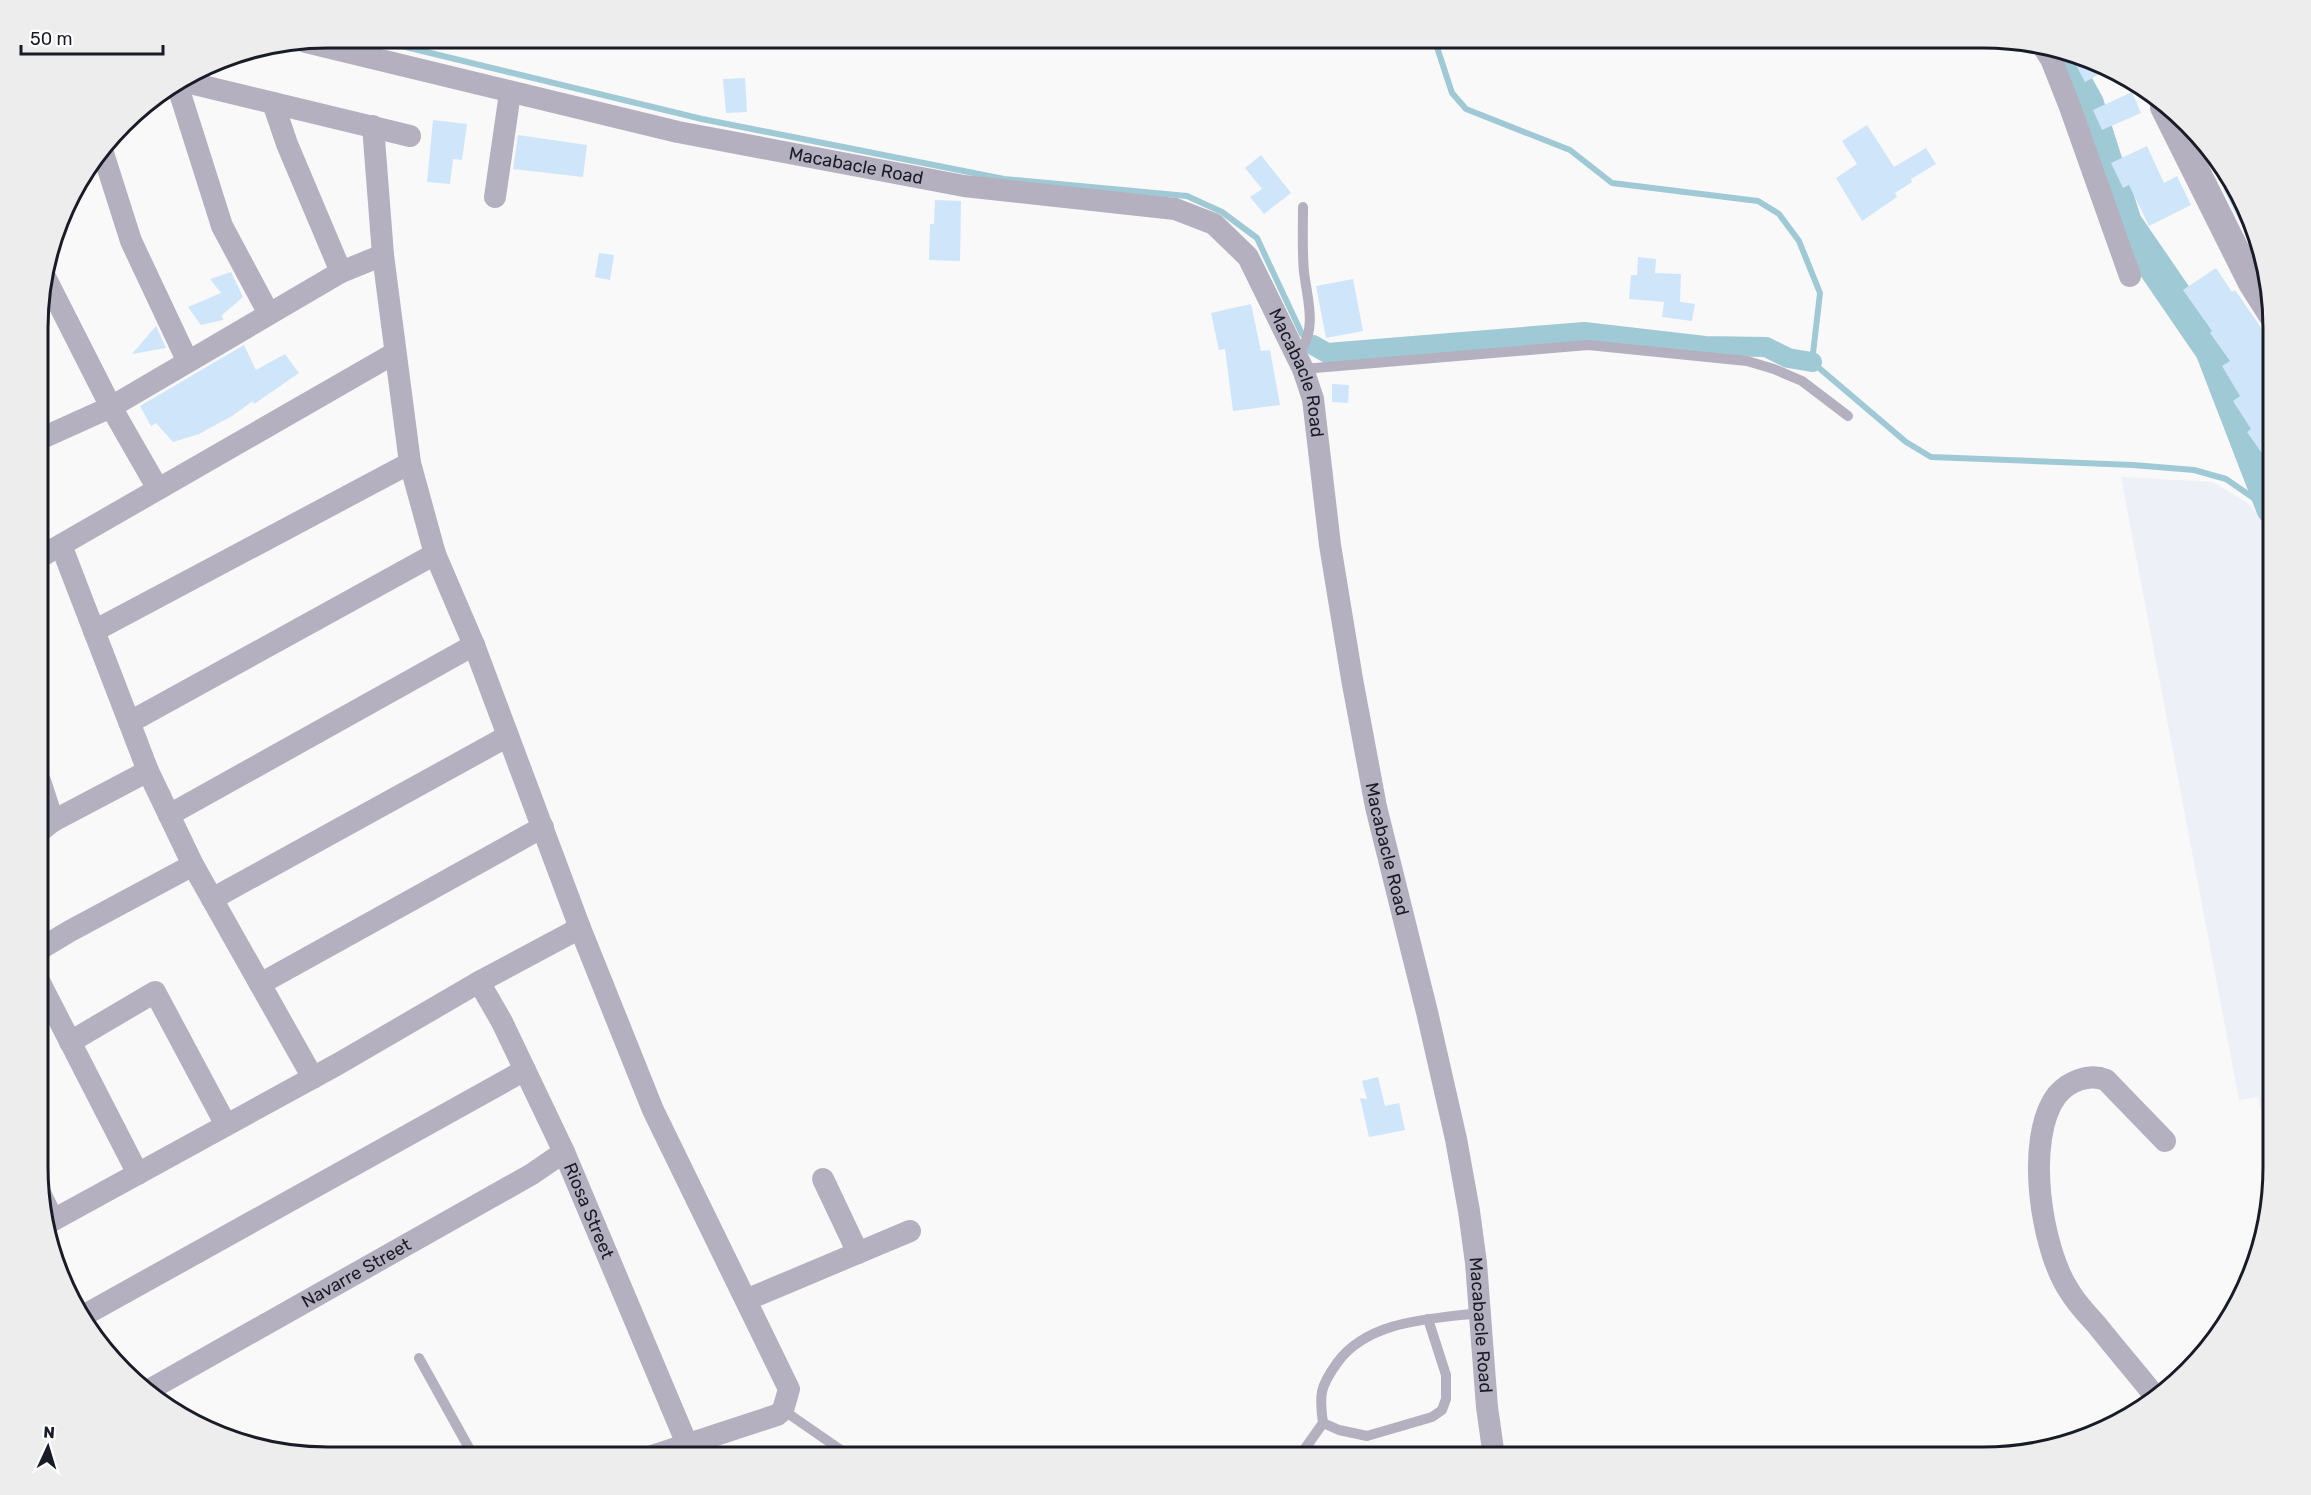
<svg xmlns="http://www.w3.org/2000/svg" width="2311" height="1495" viewBox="0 0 2311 1495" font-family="Rubik,sans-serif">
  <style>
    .built { fill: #eef0f8 }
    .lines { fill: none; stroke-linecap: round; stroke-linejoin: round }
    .stream { stroke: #a0c9d6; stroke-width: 6 }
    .canal { stroke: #a0c9d6; stroke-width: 20 }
    .river { stroke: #a0c9d6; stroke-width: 34 }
    .building { fill: #cfe5fa }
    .service { stroke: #b5b0bf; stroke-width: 10 }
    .minor { stroke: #b5b0bf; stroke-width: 22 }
    .tertiary { stroke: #b5b0bf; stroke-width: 28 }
    .labels { text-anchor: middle; stroke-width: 4.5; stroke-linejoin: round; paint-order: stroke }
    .street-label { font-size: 18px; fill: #191c27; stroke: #fff }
    .rim { fill: none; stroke: #191c27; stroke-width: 3 }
  </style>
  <rect width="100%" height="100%" fill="#f9f9f9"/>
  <polygon class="built" points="2121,477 2213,482 2247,503 2273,530 2273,1157 2258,1097 2239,1100"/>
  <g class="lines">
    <g class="stream">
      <polyline points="369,38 702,119 1004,179 1187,196 1222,212 1257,238 1302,334 1313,345"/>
      <polyline points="1434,38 1452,93 1466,109 1570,150 1612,183 1758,201 1779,214 1799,241 1820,293 1812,362 1906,442 1931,457 2133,465 2194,470 2226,479 2255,499 2271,506"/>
      <polyline points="1584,332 1655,342"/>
    </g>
    <polyline class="canal" points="1313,345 1327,353 1584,332 1705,346 1766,347 1788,358 1812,362"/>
    <polyline class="river" points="2057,50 2087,104 2125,223 2212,350 2273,508"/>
  </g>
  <g class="building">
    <polygon points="2069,52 2076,53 2109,69 2085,82"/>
    <polygon points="745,78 747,112 726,113 723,79"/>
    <polygon points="2132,92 2141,113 2102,130 2093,110"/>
    <polygon points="433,120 467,124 462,160 453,159 450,184 427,182"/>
    <polygon points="1867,125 1894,167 1926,148 1936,164 1911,179 1912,182 1895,193 1897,197 1862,221 1836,178 1857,164 1842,141"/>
    <polygon points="518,135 587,145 583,177 513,169"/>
    <polygon points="2147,146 2164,183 2177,176 2191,205 2149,226 2129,185 2123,188 2111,163"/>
    <polygon points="1261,155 1291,193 1264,214 1250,197 1262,189 1245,168"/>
    <polygon points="2235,183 2240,202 2257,255 2223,189"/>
    <polygon points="935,200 961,201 960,261 929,260 930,224 934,224"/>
    <polygon points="599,253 614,255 610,280 595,277"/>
    <polygon points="1638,257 1656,259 1655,273 1681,274 1680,302 1695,304 1692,321 1662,317 1664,302 1629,299 1631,275 1637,275"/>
    <polygon points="2216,268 2232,292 2235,290 2273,345 2273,469 2247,432 2251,429 2233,401 2240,396 2222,366 2230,361 2210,333 2212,331 2183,290"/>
    <polygon points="231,272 243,297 222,315 223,320 201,325 188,307 221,293 210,279"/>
    <polygon points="1353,279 1363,331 1326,338 1316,286"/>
    <polygon points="1251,304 1261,351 1270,350 1280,405 1233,411 1225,349 1219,350 1211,313"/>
    <polygon points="156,326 166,348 132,354"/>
    <polygon points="244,345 256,370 285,354 299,373 254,404 253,401 232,416 199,434 173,442 156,423 151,426 140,406"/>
    <polygon points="1332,384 1349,385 1348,403 1332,402"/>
    <polygon points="1378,1077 1385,1106 1399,1103 1405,1130 1369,1137 1360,1098 1367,1099 1362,1081"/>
  </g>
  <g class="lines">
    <g class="service">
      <path d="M1295,351L1301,350C1317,327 1307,298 1304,272C1302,251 1303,228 1303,207"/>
      <polyline points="1303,369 1588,345 1747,361 1774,369 1802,381 1848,416"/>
      <polyline points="419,1358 474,1457"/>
      <polyline points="783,1410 851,1457"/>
      <polyline points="1323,1423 1339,1430 1367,1436 1432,1417 1442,1410 1446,1399 1446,1375 1428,1319"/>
      <path d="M1299,1457L1323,1423C1319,1394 1320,1387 1337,1363C1368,1320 1431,1319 1479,1313"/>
    </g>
    <g class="minor">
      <path id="s1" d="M306,42L678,132L964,186L1175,209L1214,224L1248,257L1303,369L1313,399L1330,545L1352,679L1376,807L1427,1012L1456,1139L1469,1211L1476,1263L1487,1407L1494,1457"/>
      <polyline points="2044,48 2051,59 2070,107 2130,276"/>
      <polyline points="182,81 410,136"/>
      <polyline points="177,84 222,226 269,314"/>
      <polyline points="273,103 287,144 341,272"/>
      <polyline points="373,126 383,255 410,463 435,554 474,645 580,928 653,1110 789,1389 783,1410 777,1415 649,1457"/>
      <polyline points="103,153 131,241 187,360"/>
      <polyline points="495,197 510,93"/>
      <polyline points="44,275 111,407 158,489"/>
      <polyline points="40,439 111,407 341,272 383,255"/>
      <polyline points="61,545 148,771 193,865 313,1078"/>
      <polyline points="40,557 395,353"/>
      <polyline points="94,631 410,463"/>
      <polyline points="130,722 435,554"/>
      <polyline points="40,781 53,821"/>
      <polyline points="169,815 474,645"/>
      <polyline points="40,831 53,821 148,771"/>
      <polyline points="212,899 508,736"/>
      <polyline points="40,949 70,931 193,865"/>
      <path id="s2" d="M479,982L502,1022L564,1152L687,1444"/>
      <polyline points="40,983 138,1174"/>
      <polyline points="260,984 543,827"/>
      <polyline points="70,1042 155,992 226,1125"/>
      <polyline points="823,1179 858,1253"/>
      <polyline points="40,1193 53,1220"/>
      <polyline points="46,1224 338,1064 479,982 580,928"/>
      <polyline points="746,1300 910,1231"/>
      <polyline points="81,1317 525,1070"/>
      <path id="s3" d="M149,1390L532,1174L564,1152"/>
      <path d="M2154,1395C2135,1371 2115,1348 2096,1324C2087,1314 2077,1304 2070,1292C2041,1250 2024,1138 2057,1095C2069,1081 2089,1073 2106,1080L2165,1141"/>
    </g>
    <polyline class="tertiary" points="2164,107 2252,283 2273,316"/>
  </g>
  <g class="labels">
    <g class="street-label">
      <text dy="6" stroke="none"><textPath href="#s1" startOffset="564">Macabacle Road</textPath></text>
      <text dy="6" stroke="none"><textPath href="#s1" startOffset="1102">Macabacle Road</textPath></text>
      <text dy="6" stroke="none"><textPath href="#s1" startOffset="1588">Macabacle Road</textPath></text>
      <text dy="6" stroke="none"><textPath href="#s2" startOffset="254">Riosa Street</textPath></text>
      <text dy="6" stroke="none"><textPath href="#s3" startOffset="238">Navarre Street</textPath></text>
      <text dy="6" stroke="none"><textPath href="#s1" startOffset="2074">Macabacle Road</textPath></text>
    </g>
  </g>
  <path d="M0 0H2311V1495H0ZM328 48H1983A280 280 0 0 1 2263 328V1167A280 280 0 0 1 1983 1447H328A280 280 0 0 1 48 1167V328A280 280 0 0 1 328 48Z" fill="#ededee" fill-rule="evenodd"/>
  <path class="rim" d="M328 48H1983A280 280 0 0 1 2263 328V1167A280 280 0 0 1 1983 1447H328A280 280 0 0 1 48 1167V328A280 280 0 0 1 328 48Z"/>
  <g transform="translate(48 1447) rotate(4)" stroke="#ffffff" stroke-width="4.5" paint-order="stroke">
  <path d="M0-4.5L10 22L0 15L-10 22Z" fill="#191c27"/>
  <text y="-9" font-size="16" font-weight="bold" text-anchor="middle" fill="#191c27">N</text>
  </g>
  <path d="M21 45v9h142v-9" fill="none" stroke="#191c27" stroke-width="3"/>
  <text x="30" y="45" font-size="18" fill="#191c27" stroke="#ffffff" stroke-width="4.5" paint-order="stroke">50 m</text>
</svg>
